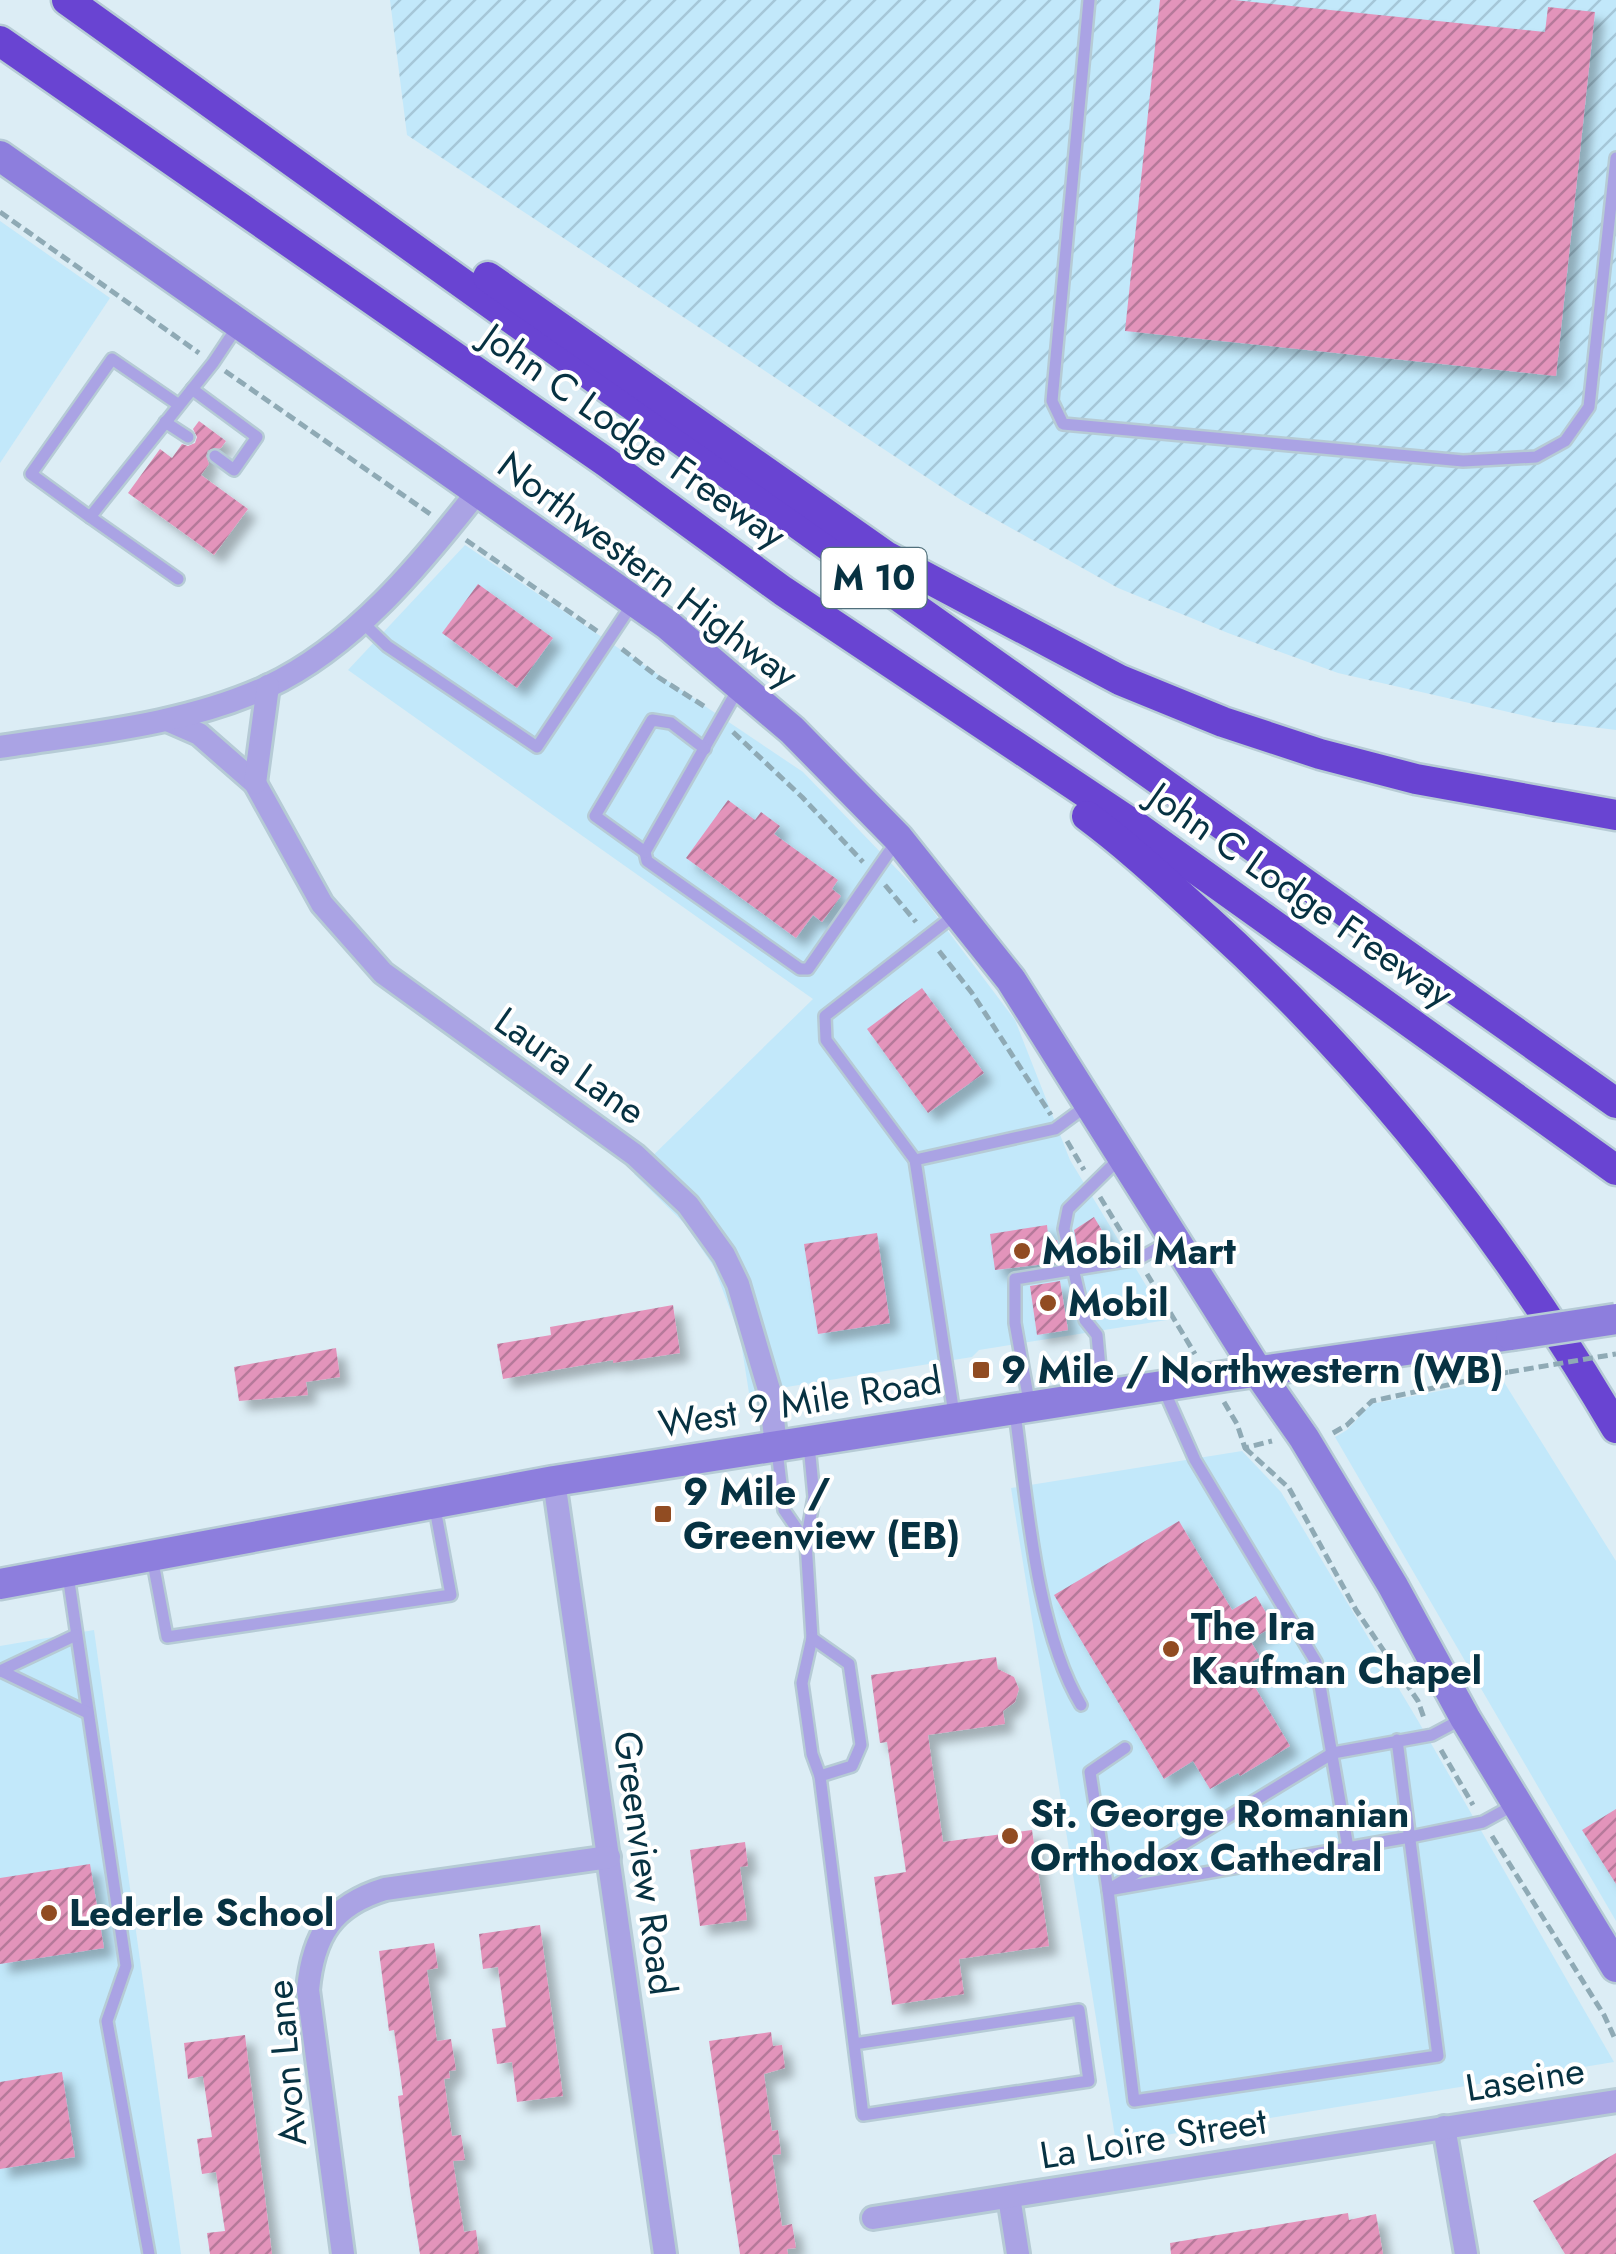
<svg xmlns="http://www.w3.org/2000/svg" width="1616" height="2254" viewBox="0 0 1616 2254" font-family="Jost,sans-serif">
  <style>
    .built { fill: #c2e8fa }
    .industrial { fill: url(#industrial-furrows) }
    .building { fill: url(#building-hatch); filter: url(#shadow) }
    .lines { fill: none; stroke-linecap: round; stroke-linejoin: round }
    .lane-casing { stroke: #b6cbd5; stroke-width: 16 }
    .street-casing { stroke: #b6cbd5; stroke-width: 28 }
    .secondary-casing { stroke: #b6cbd5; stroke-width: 35 }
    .highway-casing { stroke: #b6cbd5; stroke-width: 35 }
    .path { stroke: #8faab5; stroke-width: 5; stroke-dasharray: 10 5; stroke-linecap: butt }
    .lane { stroke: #aaa3e4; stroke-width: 11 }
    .street { stroke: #aaa3e4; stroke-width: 22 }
    .secondary { stroke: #8d7edd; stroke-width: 30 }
    .highway { stroke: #6944d2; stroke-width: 30 }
    .secondary-bridge-casing { stroke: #b6cbd5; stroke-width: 35; stroke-linecap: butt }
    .path-bridge { stroke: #8faab5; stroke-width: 5; stroke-dasharray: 10 5; stroke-linecap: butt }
    .secondary-bridge { stroke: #8d7edd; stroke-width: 30 }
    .poi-dot { fill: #914c22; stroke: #fff; stroke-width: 4 }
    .labels { text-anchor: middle; stroke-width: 8; stroke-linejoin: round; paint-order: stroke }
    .shield { fill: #fff; stroke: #51707b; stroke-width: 2.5 }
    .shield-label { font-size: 35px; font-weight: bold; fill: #073242 }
    .street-label { font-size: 38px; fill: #073242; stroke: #fff }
    .poi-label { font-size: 38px; font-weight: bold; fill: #073242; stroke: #fff; text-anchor: start }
  </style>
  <defs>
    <pattern id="industrial-furrows" width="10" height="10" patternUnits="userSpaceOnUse" patternTransform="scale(2.5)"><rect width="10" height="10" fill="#c2e8fa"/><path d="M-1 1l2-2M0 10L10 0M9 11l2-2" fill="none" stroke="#a5c7d8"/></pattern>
    <pattern id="building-hatch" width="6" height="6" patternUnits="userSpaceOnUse" patternTransform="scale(2.5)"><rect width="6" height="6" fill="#e394bb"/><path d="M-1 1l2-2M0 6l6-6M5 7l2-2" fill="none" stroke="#b6799a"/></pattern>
    <filter id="shadow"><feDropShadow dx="9" dy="9" stdDeviation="5" flood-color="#0004"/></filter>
  </defs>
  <rect width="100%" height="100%" fill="#dcedf5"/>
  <g class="built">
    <polygon points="0,221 110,298 0,463"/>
    <polygon points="465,545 803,772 917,890 1015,1020 1070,1160 1167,1320 979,1350 972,1357 749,1393 740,1336 714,1267 684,1223 634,1174 813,999 348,670"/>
    <polygon points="1502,1379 1616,1561 1616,1921 1335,1437 1347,1430 1371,1404"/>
    <polygon points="1242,1451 1281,1492 1417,1719 1614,2062 1116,2143 1011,1488"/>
    <polygon points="94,1630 181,2254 0,2254 0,1646"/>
  </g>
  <polygon class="industrial" points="390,0 1616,0 1616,730 1552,722 1338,673 1228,633 1118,588 961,500 407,135"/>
  <g class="building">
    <polygon points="1160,0 1234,0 1545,32 1548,7 1595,12 1556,376 1125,331"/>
    <polygon points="199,421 226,441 221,448 208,450 206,456 209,464 201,475 248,509 214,555 128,493 160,449 172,458 182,444 188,446 195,443 197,437 193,429"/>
    <polygon points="478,584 553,638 517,688 442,633"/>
    <polygon points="728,800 755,820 761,812 780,826 774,834 838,880 832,889 841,896 822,922 813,915 796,938 686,858"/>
    <polygon points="922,988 984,1073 928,1113 867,1029"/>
    <polygon points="1094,1217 1113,1249 1102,1255 1080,1259 1074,1230"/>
    <polygon points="1047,1225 1049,1244 1057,1240 1062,1262 995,1270 990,1234"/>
    <polygon points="877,1233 890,1323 818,1334 804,1244"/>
    <polygon points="1060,1281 1068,1330 1037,1335 1030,1286"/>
    <polygon points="673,1305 680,1353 613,1363 613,1360 503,1379 497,1344 551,1335 550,1327"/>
    <polygon points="336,1348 340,1377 306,1382 308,1395 239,1401 234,1367"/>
    <polygon points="1179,1521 1232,1610 1256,1596 1274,1626 1250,1640 1260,1657 1243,1667 1290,1746 1240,1776 1238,1773 1210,1789 1193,1761 1164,1779 1054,1595"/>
    <polygon points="996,1657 998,1669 1014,1677 1019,1689 1015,1702 1003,1711 1005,1724 928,1735 943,1842 1032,1830 1049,1946 959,1959 964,1994 892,2005 874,1877 906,1872 887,1742 880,1743 871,1675"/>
    <polygon points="1616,1809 1616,1884 1582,1830"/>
    <polygon points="745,1842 748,1866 740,1867 747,1920 700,1926 690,1850"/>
    <polygon points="90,1864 104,1948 0,1964 0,1878"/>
    <polygon points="540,1925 563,2096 517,2102 512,2062 497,2064 492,2029 506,2027 498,1967 483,1969 479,1934"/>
    <polygon points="434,1943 438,1968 427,1970 437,2041 451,2039 456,2070 449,2071 450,2078 444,2079 452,2136 461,2135 465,2160 453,2161 464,2232 476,2230 479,2254 420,2254 410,2191 398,2096 403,2095 394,2030 389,2031 379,1951"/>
    <polygon points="771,2032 773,2046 782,2045 785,2068 764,2074 772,2131 778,2130 781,2154 772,2155 782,2226 792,2224 796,2248 787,2249 788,2254 740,2254 709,2041"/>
    <polygon points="245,2035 272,2254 210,2254 207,2233 225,2231 216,2172 202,2174 197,2139 212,2137 203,2076 188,2079 184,2043"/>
    <polygon points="62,2072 75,2157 0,2169 0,2082"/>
    <polygon points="1616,2153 1616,2254 1565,2254 1533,2201"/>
    <polygon points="1348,2213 1349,2220 1376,2214 1383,2254 1171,2254 1170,2243"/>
  </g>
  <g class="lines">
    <g class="lane-casing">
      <g id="lane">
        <polyline points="1089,0 1052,401 1063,424 1463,461 1536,457 1565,441 1589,407 1616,158"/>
        <polyline points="192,389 257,437 234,470 215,456"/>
        <polyline points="165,422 188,437"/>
        <polyline points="90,517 31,474 112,359 179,405"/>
        <polyline points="178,579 90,517 213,363 237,327"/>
        <polyline points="361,621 387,646 537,747 633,603"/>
        <polyline points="738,689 645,852 647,861 800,969 808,969 896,842"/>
        <polyline points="645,852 595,816 652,720 671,723 705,749"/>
        <polyline points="915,1160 1055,1129 1089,1104"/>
        <polyline points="1164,1390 1195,1460 1316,1662 1348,1848"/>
        <polyline points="1107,1391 1100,1368 1097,1335 1085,1320 1064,1229 1068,1209 1119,1159"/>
        <polyline points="1030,1407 1015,1323 1015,1279 1138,1259 1174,1239"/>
        <path d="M1015,1413C1027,1500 1036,1630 1081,1705"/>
        <polyline points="954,1414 915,1160 826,1040 825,1016 956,914"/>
        <polyline points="777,1450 784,1510 806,1542 814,1497 809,1445"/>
        <polyline points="806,1542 812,1638 802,1683 812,1754 820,1776 854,2044 1079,2010 1089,2081 863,2115 854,2044"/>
        <polyline points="152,1557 167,1637 451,1595 434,1503"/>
        <polyline points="68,1575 126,1966 107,2021 149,2254"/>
        <polyline points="812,1638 849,1664 861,1745 852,1766 820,1776"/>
        <polyline points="0,1671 76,1635"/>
        <polyline points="1,1671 88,1713"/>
        <polyline points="1397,1740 1438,2056 1134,2101 1108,1890 1333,1753 1432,1735 1462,1719"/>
        <polyline points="1125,1748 1090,1772 1108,1890 1410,1837 1483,1822 1514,1805"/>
      </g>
    </g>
    <g class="street-casing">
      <g id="street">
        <polyline points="167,720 199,734 255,783 322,904 383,973 635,1155 688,1205 724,1255 738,1284 770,1393 776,1446"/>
        <path d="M0,747C89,733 184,725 267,687C353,647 421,564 478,491"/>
        <polyline points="255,783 268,686"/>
        <polyline points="554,1481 665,2254"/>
        <polyline points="1444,2127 1466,2254"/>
        <polyline points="1009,2197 1018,2254"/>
        <polyline points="873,2218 1616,2101"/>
        <path d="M343,2254L308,1990C313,1935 332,1905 385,1889L609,1857"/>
      </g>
    </g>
    <g class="secondary-casing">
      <g id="secondary">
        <polyline points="0,156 668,625 792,730 898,838 1011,980 1258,1372 1304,1438 1393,1586 1465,1718 1616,1967"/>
        <polyline points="0,1584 554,1481 1226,1376 1511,1335"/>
      </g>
    </g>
    <g class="highway-casing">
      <g id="highway">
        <polyline points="67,0 911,605 1616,1103"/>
        <polyline points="0,41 606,462 783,591 1137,827 1616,1170"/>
        <polyline points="488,277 886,556 1120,680 1223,722 1320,754 1416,779 1616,815"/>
        <path d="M1087,816C1130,848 1168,884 1208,920C1370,1067 1505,1239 1616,1428"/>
      </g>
    </g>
    <g class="path">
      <polyline points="0,212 199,353"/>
      <polyline points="225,371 433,516"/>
      <polyline points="466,540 597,631"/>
      <polyline points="622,649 658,677 707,708"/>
      <polyline points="733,732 802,797 863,862"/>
      <polyline points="885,885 916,922"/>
      <polyline points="939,951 972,993 1051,1115"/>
      <polyline points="1067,1141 1084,1170"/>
      <polyline points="1100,1197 1128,1243"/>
      <polyline points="1147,1274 1195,1354"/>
      <polyline points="1224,1402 1237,1424 1245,1448 1272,1441"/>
      <polyline points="1333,1433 1347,1425 1372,1401 1509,1372"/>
      <polyline points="1245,1448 1289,1488 1356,1610 1418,1701 1424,1718"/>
      <polyline points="1441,1750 1473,1805"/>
      <polyline points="1492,1836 1604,2015 1616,2041"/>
    </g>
    <use href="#lane" class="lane"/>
    <use href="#street" class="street"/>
    <use href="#secondary" class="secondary"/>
    <use href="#highway" class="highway"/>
    <g class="secondary-bridge-casing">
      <polyline id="secondary-bridge" points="1511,1335 1616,1319"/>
    </g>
    <polyline class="path-bridge" points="1509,1372 1616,1354"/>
    <use href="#secondary-bridge" class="secondary-bridge"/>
  </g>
  <g class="poi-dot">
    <circle cx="1022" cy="1251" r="10"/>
    <circle cx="1048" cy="1303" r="10"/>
    <rect x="971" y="1360" width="20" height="20" rx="5"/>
    <rect x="653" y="1504" width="20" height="20" rx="5"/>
    <circle cx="1171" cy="1649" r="10"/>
    <circle cx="1010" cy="1836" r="10"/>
    <circle cx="49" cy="1913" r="10"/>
  </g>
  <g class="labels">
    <rect class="shield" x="821.5" y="548" width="105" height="60" rx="8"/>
    <g class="shield-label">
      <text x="874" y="590">M 10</text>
    </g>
    <g class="street-label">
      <text transform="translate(634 436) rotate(35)" y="13">John C Lodge Freeway</text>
      <text transform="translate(648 570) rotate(37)" y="13">Northwestern Highway</text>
      <text transform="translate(1301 895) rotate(35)" y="13">John C Lodge Freeway</text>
      <text transform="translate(570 1066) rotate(35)" y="13">Laura Lane</text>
      <text transform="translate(800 1402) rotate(-9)" y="13">West 9 Mile Road</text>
      <text transform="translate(645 1863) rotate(82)" y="13">Greenview Road</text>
      <text transform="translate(286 2063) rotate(-95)" y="13">Avon Lane</text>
      <text transform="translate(1525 2079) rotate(-9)" y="13">Laseine</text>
      <text transform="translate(1153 2138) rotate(-9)" y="13">La Loire Street</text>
    </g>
    <g class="poi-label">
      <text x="1042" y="1264">Mobil Mart</text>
      <text x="1068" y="1316">Mobil</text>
      <text x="1001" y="1383">9 Mile / Northwestern (WB)</text>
      <text x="683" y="1505">9 Mile /<tspan x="683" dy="44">Greenview (EB)</tspan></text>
      <text x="1191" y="1640">The Ira<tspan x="1191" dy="44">Kaufman Chapel</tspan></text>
      <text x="1030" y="1827">St. George Romanian<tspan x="1030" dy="44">Orthodox Cathedral</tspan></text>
      <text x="69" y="1926">Lederle School</text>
    </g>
  </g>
</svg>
